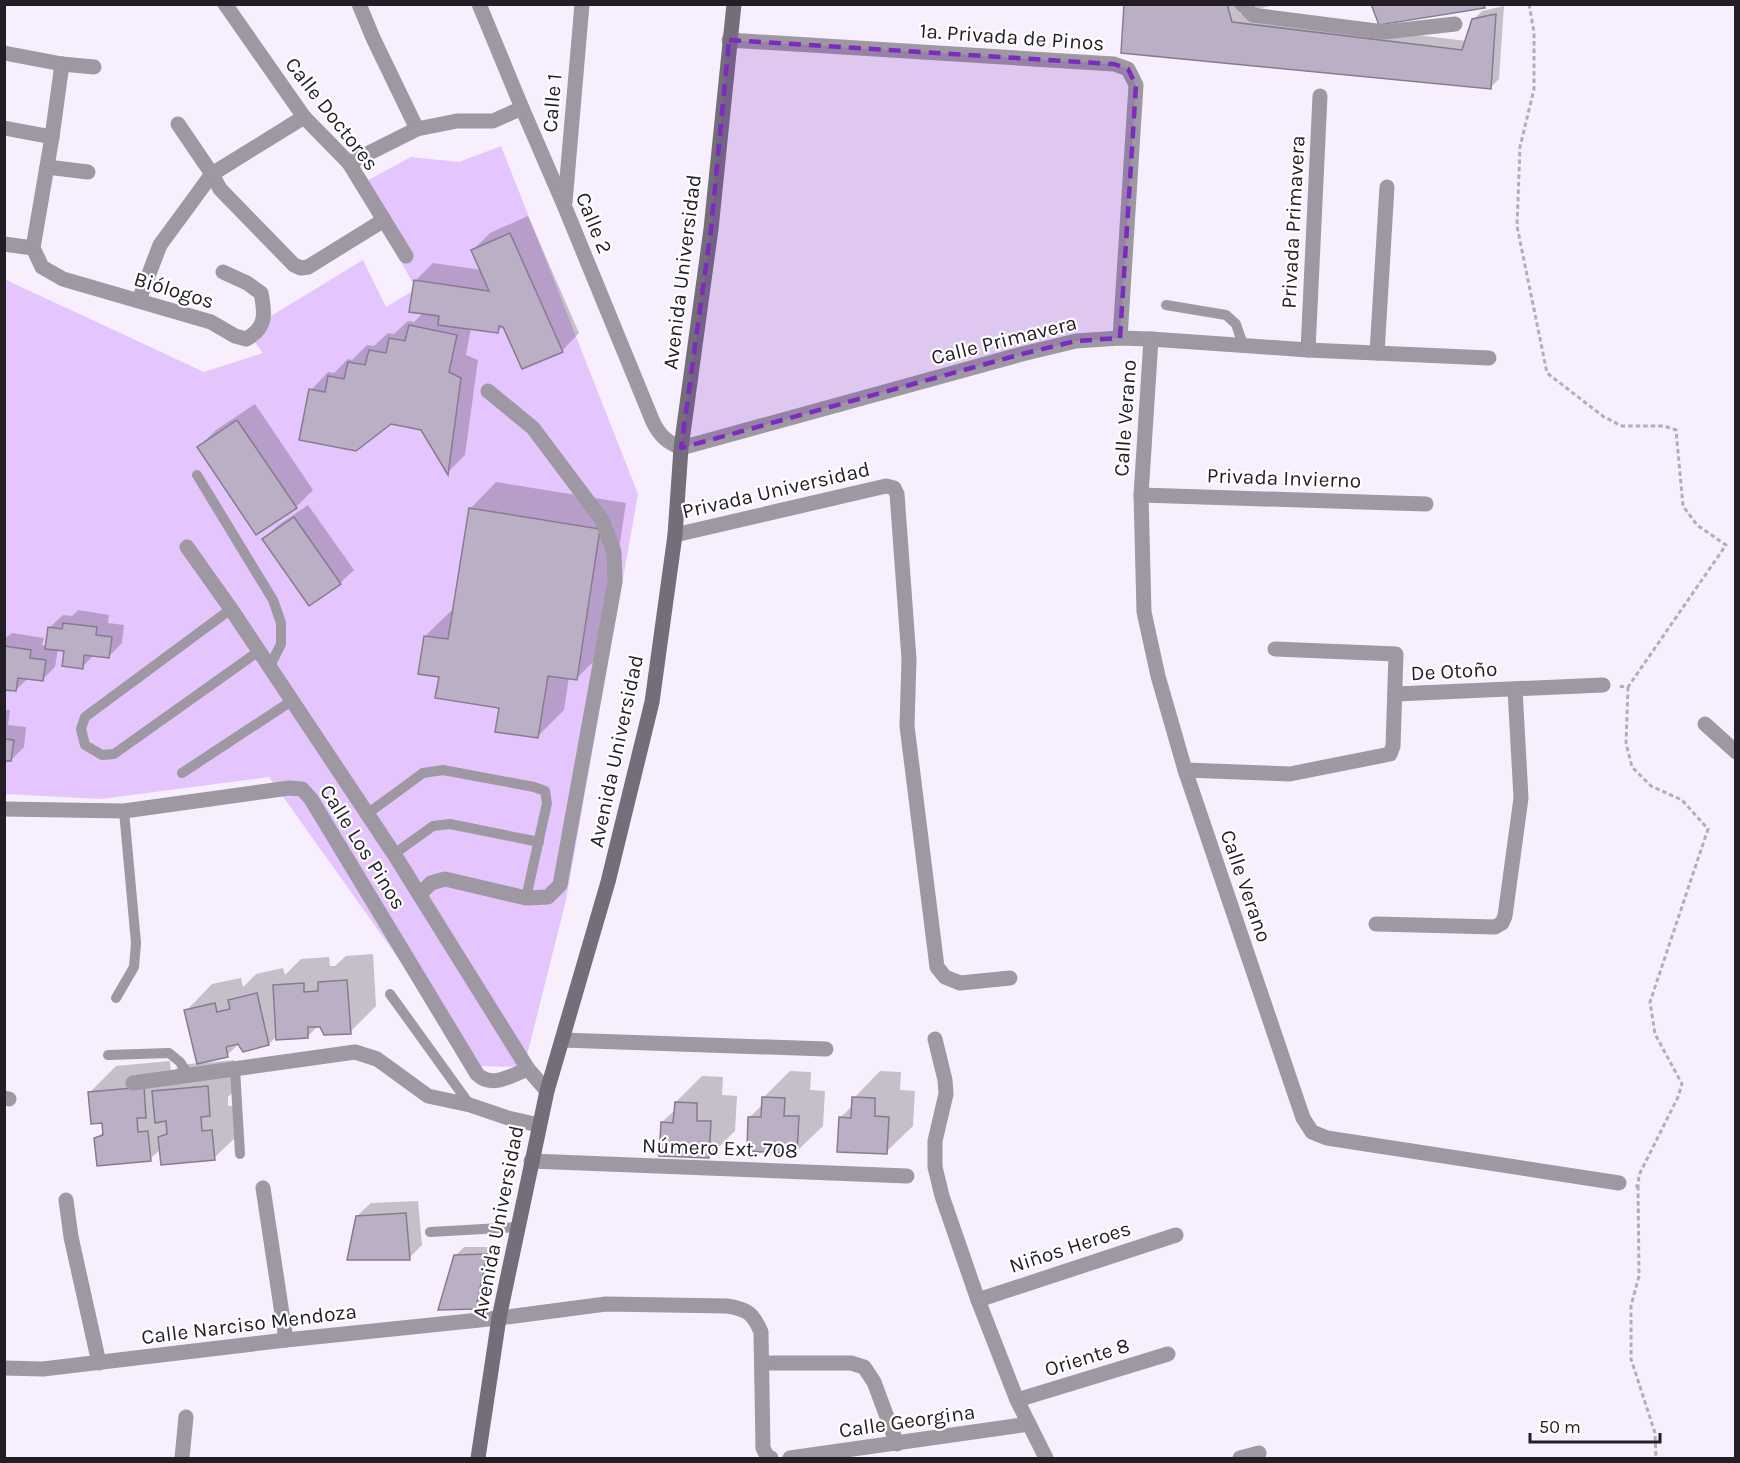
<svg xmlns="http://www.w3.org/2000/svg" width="1740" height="1463" viewBox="0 0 1740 1463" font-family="Karla,sans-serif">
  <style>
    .green { fill: #e5c5fd }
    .shadow { fill: #0003 }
    .building { fill: #bbafc5; stroke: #867b8f; stroke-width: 1.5 }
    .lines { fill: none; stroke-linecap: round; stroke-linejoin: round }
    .path { stroke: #b4adb9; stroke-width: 3; stroke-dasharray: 4.5 3; stroke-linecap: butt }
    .lane { stroke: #9d98a1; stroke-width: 10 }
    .street { stroke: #9d98a1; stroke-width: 15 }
    .secondary { stroke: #746d7a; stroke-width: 15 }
    .marked { fill: #7b2cbf; fill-opacity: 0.2; stroke: #7b2cbf; stroke-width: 4.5; stroke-dasharray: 12 8; stroke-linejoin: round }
    .labels { text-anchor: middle; stroke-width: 4.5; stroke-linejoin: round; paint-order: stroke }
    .street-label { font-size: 21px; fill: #231e26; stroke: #fff }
  </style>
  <rect width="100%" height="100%" fill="#f7effd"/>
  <polygon class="green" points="501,146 638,494 566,900 524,1067 475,1066 269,777 101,799 5,794 4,279 204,372 263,353 246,331 363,260 386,307 416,289 359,185 411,157 459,162"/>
  <g class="shadow">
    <polygon points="1125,4 1238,4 1240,14 1467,41 1473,20 1482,11 1504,6 1499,79 1490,88"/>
    <polygon points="1255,4 1279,4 1256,9"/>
    <polygon points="528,216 579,333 562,351 504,325 497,332 471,328 466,355 478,360 465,455 448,472 422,429 311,390 328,372 334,373 348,359 352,360 367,345 374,346 388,333 394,334 408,321 414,322 424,312 415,281 433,263 482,270 473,250 490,233"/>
    <polygon points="255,404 313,490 296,507 199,447 216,430"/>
    <polygon points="496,482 626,503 603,652 576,679 569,677 564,710 537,737 500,706 440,676 425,636 452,610 454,610 470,509"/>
    <polygon points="308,505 354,570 340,583 310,604 264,539 277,526"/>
    <polygon points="78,610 109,615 108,623 124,625 122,643 108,657 94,655 82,667 66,650 58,649 55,667 42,680 28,678 16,690 4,688 4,639 12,633 44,638 42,645 47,646 49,628 63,615 72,616"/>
    <polygon points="4,710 10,710 8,725 26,727 24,747 11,760 4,759"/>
    <polygon points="373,954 376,1006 350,1032 319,1025 308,1036 278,1035 269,1044 240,1043 227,1055 204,1061 204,1063 234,1060 236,1089 228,1097 228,1106 238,1105 241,1132 214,1158 161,1149 150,1159 96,1139 104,1131 103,1121 90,1092 116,1066 170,1061 171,1074 180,1065 198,1063 186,1011 212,984 241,978 243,987 256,974 283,968 285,975 301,959 329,957 330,966 335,966 346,956"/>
    <polygon points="790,1071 811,1072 810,1090 825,1091 823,1126 796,1152 750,1117 763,1104 764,1097"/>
    <polygon points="880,1071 901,1072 900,1090 915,1091 913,1126 886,1152 840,1118 854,1104 854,1098"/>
    <polygon points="702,1076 723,1077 722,1095 737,1096 735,1131 709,1157 662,1122 676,1109 676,1102"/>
    <polygon points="418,1201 422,1245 409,1258 357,1216 371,1203"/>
    <polygon points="464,1247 495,1247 484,1299 475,1308 455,1256"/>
  </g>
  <g class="building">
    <polygon points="1124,4 1227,4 1232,22 1462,50 1472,19 1496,14 1491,89 1121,53"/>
    <polygon points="1371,4 1483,4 1485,8 1379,25"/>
    <polygon points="510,233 563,352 522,369 503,327 499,326 498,333 438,325 439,316 409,312 414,280 489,291 471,250"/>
    <polygon points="409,325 457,335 449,372 461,378 448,475 421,430 391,424 356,451 299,440 309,389 325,392 328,376 344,379 348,362 365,365 369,350 386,353 389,338 405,341"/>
    <polygon points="237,420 297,508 256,535 197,447"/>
    <polygon points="469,508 600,529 577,680 548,676 538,738 495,732 499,708 435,698 439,677 418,674 424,636 448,639"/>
    <polygon points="294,517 341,584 309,606 262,539"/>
    <polygon points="63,623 97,627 96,635 112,637 109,658 84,655 83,669 62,666 64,651 45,649 48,627 62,629"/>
    <polygon points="4,646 31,650 30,658 46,660 43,681 18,678 16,691 4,690"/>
    <polygon points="4,739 14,740 11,761 4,761"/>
    <polygon points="347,980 351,1034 324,1035 320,1027 308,1027 308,1038 276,1040 273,985 304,983 304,992 318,991 318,982"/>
    <polygon points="257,993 269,1045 243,1052 238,1044 226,1047 228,1057 197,1064 184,1010 215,1003 217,1012 230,1009 228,1000"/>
    <polygon points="208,1086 210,1116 201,1117 202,1131 212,1130 215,1160 161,1165 158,1137 167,1134 166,1121 155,1123 152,1091"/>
    <polygon points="144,1087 146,1118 137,1118 138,1132 148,1131 151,1161 97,1166 94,1138 103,1135 102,1123 91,1124 88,1092"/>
    <polygon points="762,1097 785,1098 784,1116 799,1116 797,1154 747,1151 748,1117 761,1117"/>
    <polygon points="852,1097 875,1098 875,1116 889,1117 887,1154 837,1152 839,1117 851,1118"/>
    <polygon points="675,1102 697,1103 697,1121 711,1121 709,1158 659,1156 661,1122 673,1123"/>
    <polygon points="406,1213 410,1260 347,1260 356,1216"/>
    <polygon points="487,1254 476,1309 438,1310 454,1255"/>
  </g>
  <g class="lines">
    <g class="path">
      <polyline points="1529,4 1534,32 1534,89 1520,147 1517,226 1547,373 1604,417 1622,426 1664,426 1676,430 1683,506 1697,525 1726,545 1628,687 1617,686"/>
      <polyline points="1628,687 1626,743 1632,767 1651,786 1682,800 1708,829 1650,1002 1655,1034 1682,1084 1678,1097 1639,1175 1638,1186 1634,1186"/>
      <polyline points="1638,1186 1639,1276 1631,1306 1631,1359 1655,1433 1656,1458"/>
    </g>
    <g class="lane">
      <polyline points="1166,305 1226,315 1236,324 1243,345"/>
      <polyline points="197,475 273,600 281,623 281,644 270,666"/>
      <polyline points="231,609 85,717 81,729 85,745 102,755 114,754 259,651"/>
      <polyline points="182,773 293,700"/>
      <polyline points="367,814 423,773 443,770 534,787 545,791 547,803 526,898"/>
      <polyline points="394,854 433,826 450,824 539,842"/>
      <polyline points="390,994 470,1105"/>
      <polyline points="116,998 134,967 136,943 124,811"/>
      <polyline points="108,1055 169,1053 180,1062 189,1076"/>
      <polyline points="235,1069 240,1154"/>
      <polyline points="430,1232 518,1227"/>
    </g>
    <g class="street">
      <polyline points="225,4 304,117 349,163 406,256"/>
      <polyline points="359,4 373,38 417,129"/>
      <path d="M479,4L522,108L564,205L653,422C660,436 667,442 681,448L1022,354L1076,341L1120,338L1151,339L1308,350L1489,358"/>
      <polyline points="1242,4 1253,15 1384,32 1455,24"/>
      <polyline points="729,40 1114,64 1128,69 1136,85 1120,338"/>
      <polyline points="4,53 62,64 94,67"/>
      <polyline points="178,124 212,174 220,189 294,265 301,268 308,267 384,220"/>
      <polyline points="4,128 52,137"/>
      <polyline points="349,163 417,129 457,121 493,121 522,108"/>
      <polyline points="47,167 88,172"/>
      <polyline points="565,202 582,4"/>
      <polyline points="4,244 33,248"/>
      <path d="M33,248L42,267L63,279L211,322L235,336L246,339C267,328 265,313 261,293L247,283L223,272"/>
      <polyline points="33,248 52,137 62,64"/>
      <polyline points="139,300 160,245 212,174 304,117"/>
      <polyline points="1151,339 1141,495 1144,612 1158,676 1185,770 1303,1118 1312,1132 1327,1138 1619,1183"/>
      <polyline points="1308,350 1320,96"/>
      <polyline points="1377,353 1387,187"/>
      <polyline points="1141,495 1426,504"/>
      <polyline points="675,535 886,486 894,488 897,494 909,659 907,726 937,967 945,977 960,983 1010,978"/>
      <polyline points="187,547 231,609 394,854 528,1069 547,1091"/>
      <polyline points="1396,694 1603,685"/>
      <polyline points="1705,724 1736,752"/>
      <polyline points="1185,770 1290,774 1390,754 1393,746 1396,654 1275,649"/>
      <path d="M4,809L124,811L289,788L302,789L311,799L477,1074C492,1089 512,1075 528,1069"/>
      <polyline points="420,894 431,883 445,879 526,898 548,897 560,885 615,582 614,552 602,520 533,428 488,391"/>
      <polyline points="1376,924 1495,927 1502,923 1505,916 1521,798 1515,689"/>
      <polyline points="935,1039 945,1080 946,1094 935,1141 935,1167 942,1196 978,1300 1017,1400 1046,1458"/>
      <polyline points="562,1040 826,1049"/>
      <polyline points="133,1083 355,1052 377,1059 428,1096 470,1105 508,1118 539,1125"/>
      <polyline points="4,1098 9,1099"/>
      <polyline points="531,1161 907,1176"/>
      <polyline points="263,1188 286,1340"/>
      <polyline points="66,1200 71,1237 99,1363"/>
      <polyline points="978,1300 1176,1235"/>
      <polyline points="763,1363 851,1363 864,1367 874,1382 897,1444"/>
      <path d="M4,1368L43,1369L286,1340L499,1318L606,1304L727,1306C747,1309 753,1313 761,1332L763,1448L767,1456L771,1458"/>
      <polyline points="1017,1400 1168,1354"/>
      <polyline points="182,1458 186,1417"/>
      <polyline points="790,1458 1029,1424"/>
      <polyline points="1240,1458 1259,1453"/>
    </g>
    <polyline class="secondary" points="478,1458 499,1318 547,1091 608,882 652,702 675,535 681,448 711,229 734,4"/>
  </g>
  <path class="marked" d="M729,40L1114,64L1128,69L1136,85L1120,338L1076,341L1022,354L681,448L711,229Z"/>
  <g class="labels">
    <g class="street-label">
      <text transform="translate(1012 37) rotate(4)" y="7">1a. Privada de Pinos</text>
      <text transform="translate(552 103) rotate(-85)" y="7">Calle 1</text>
      <text transform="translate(332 114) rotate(52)" y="7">Calle Doctores</text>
      <text transform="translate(1293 222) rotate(-87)" y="7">Privada Primavera</text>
      <text transform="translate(594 223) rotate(68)" y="7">Calle 2</text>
      <text transform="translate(682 272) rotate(-83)" y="7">Avenida Universidad</text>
      <text transform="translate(174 290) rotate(17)" y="7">Biólogos</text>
      <text transform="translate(1004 340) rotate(-14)" y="7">Calle Primavera</text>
      <text transform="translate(1125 418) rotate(-86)" y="7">Calle Verano</text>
      <text transform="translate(1284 478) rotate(2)" y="7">Privada Invierno</text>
      <text transform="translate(776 490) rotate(-13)" y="7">Privada Universidad</text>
      <text transform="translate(1454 671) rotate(-3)" y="7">De Otoño</text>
      <text transform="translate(616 751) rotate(-78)" y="7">Avenida Universidad</text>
      <text transform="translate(363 847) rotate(58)" y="7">Calle Los Pinos</text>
      <text transform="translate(1246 886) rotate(71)" y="7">Calle Verano</text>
      <text transform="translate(720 1148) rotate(2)" y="7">Número Ext. 708</text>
      <text transform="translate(498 1222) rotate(-79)" y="7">Avenida Universidad</text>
      <text transform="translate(1070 1247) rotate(-18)" y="7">Niños Heroes</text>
      <text transform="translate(249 1324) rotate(-7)" y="7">Calle Narciso Mendoza</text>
      <text transform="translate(1087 1357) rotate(-17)" y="7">Oriente 8</text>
      <text transform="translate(907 1421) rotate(-8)" y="7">Calle Georgina</text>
    </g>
  </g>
  <rect width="1740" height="1463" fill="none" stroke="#231e26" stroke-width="12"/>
  <path d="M1530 1433v9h130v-9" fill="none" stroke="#231e26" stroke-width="3"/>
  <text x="1539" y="1433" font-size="18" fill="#231e26" stroke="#ffffff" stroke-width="4.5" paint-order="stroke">50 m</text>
</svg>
